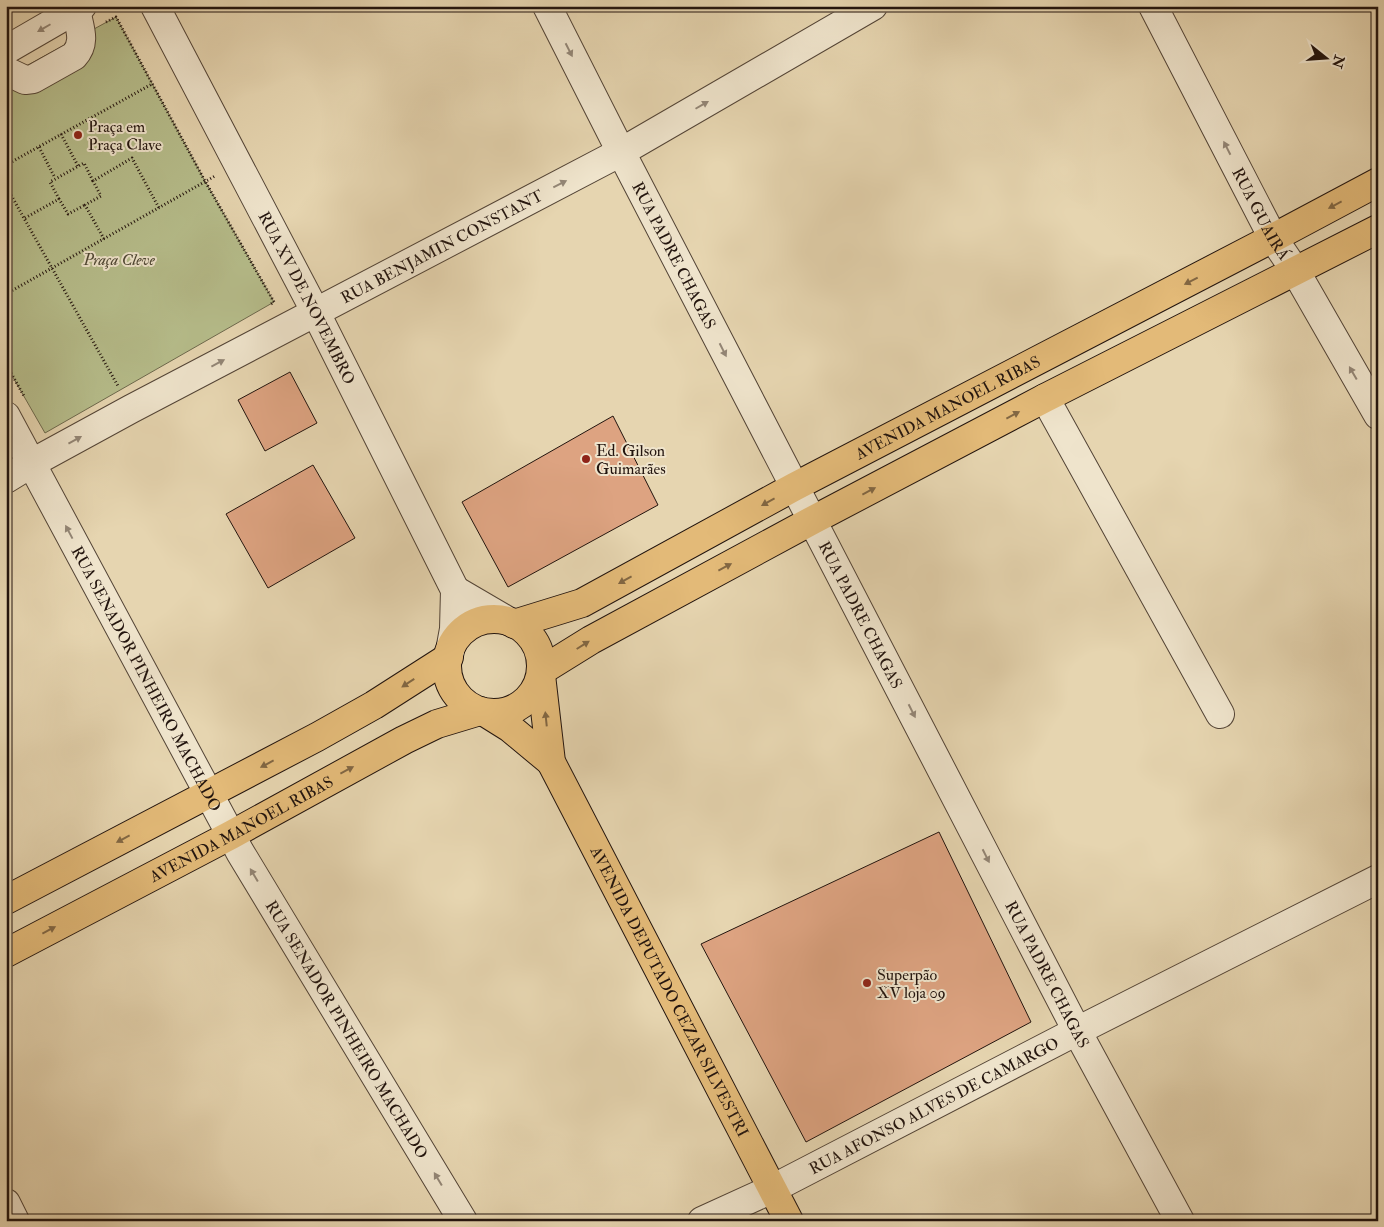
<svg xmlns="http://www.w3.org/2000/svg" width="1384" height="1227" viewBox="0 0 1384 1227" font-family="'IM FELL Double Pica',serif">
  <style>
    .green { fill: #b6bd8b; stroke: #6c684c }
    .building { fill: #dda381; stroke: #22140e }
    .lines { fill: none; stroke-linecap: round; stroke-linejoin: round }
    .minor-casing { stroke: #534436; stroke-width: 30 }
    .major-casing { stroke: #22140e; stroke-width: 30 }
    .path { stroke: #22140e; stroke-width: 3; stroke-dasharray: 1 2.5; stroke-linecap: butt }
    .minor { stroke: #efe4cc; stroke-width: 28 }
    .major { stroke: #e3ba78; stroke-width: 28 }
    .oneway { fill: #938676 }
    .oneway2 { fill: #826743 }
    .poi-dot { fill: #8f2418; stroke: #efe4cc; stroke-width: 2 }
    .labels { text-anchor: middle; stroke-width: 4; stroke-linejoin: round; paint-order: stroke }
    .poi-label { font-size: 16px; fill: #22140e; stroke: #efe4cc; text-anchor: start }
    .street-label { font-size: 16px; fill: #22140e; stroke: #efe4cc }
    .park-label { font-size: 16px; font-style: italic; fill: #4e4734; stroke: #efe4cc }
  </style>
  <rect width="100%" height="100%" fill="#e6d5b0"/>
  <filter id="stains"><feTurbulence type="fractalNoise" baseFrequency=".004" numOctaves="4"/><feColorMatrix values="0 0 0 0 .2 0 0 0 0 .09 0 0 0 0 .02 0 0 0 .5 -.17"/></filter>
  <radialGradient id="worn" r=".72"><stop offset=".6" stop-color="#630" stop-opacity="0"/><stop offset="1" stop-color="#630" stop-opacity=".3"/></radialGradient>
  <polygon class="green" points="116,17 205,181 274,302 45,433 6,365 6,77"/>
  <g class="building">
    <polygon points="290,372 317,423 265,451 238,400"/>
    <polygon points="613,416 658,505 508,587 462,502"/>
    <polygon points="313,465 355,538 268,588 226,514"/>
    <polygon points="939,832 1031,1022 806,1142 701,944"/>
  </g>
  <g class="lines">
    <g class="minor-casing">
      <g id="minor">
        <path id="s1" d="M155,6L315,311L455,590L454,629L450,651"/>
        <path id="s2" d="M547,6L621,152L1077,1031L1180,1221"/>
        <path id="s3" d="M1153,6L1273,238L1296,272L1378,415"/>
        <polyline points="6,50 82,6"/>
        <path d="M6,71L25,80L33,79L74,56C87,42 79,27 76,10"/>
        <polyline points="1045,398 1220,714"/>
        <path id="s4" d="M6,416L240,852L463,1221"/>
        <path id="s5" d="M6,479L32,463L131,409L621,152L873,6"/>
        <polyline points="455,590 508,621"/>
        <polyline points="6,1203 15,1221"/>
        <path id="s6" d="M702,1221L772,1189L1077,1031L1378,879"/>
      </g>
    </g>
    <g class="major-casing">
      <g id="major">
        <circle cx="494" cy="666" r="47"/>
        <path id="s7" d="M514,624L582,603L794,487L1273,238L1378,182"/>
        <polyline points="541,671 591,640 813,520 1045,398 1378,229"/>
        <path id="s8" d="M541,675L551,762L789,1221"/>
        <polyline points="486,713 510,728 551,762"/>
        <polyline points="6,900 317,737 374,705 449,657"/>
        <path id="s9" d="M6,953L231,835L404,740L437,724L480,711"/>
      </g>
    </g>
    <g class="path">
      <polyline points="106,22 116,17 205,181 274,302 271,304"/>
      <polyline points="61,134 78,166"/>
      <polyline points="39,147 55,178"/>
      <polyline points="6,165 152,84"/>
      <polyline points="6,186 118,386"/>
      <polyline points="59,199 50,182 84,163 93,181"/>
      <polyline points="25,218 59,199 68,214 85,205"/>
      <polyline points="104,239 85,205 101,196 93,181 132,158 159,208"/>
      <polyline points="6,294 215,176"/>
      <polyline points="6,364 24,396"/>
    </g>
    <use href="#minor" class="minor"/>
    <use href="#major" class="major"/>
  </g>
  <defs><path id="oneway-solid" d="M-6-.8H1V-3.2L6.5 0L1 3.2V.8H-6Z" transform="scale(1.25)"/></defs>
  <g class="oneway">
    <use href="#oneway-solid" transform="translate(44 28) rotate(150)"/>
    <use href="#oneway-solid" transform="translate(569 50) rotate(63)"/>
    <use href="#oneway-solid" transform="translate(702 105) rotate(-30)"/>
    <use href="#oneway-solid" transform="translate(1227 148) rotate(-117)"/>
    <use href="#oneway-solid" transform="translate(560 184) rotate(-27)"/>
    <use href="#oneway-solid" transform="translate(723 350) rotate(63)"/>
    <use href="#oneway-solid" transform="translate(218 363) rotate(-28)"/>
    <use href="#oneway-solid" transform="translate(1353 373) rotate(-120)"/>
    <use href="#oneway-solid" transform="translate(75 440) rotate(-29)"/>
    <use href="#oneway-solid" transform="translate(69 532) rotate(-118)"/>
    <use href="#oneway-solid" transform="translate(912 711) rotate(63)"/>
    <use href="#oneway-solid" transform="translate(986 856) rotate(63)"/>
    <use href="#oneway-solid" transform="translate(254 875) rotate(-121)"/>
    <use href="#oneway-solid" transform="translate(438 1179) rotate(-121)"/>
  </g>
  <g class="oneway2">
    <use href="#oneway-solid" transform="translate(1335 205) rotate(152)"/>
    <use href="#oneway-solid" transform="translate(1191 281) rotate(153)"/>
    <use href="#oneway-solid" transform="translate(1013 415) rotate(-28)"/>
    <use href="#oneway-solid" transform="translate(869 491) rotate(-28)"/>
    <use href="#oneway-solid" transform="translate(768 502) rotate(151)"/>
    <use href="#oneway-solid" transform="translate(725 567) rotate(-28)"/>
    <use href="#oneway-solid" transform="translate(625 580) rotate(151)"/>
    <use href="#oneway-solid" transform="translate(583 645) rotate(-32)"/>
    <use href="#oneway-solid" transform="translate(408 683) rotate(147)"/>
    <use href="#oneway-solid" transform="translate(546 719) rotate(-96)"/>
    <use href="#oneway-solid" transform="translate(267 764) rotate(152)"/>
    <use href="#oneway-solid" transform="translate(347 770) rotate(-28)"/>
    <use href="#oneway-solid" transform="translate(123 839) rotate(152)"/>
    <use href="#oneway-solid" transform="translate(49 930) rotate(-28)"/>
  </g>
  <g class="poi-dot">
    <circle cx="78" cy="135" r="5"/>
    <circle cx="586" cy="459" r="5"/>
    <circle cx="867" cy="983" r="5"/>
  </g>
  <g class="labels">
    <g class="poi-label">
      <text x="88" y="132">Praça em<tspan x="88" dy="18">Praça Clave</tspan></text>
      <text x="596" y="456">Ed. Gilson<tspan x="596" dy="18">Guimarães</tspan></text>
      <text x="877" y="980">Superpão<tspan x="877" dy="18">XV loja 09</tspan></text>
    </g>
    <g class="street-label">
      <text dy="6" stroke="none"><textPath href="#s3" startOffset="234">RUA GUAIRÁ</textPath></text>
      <text dy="6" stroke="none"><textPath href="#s5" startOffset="494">RUA BENJAMIN CONSTANT</textPath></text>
      <text dy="6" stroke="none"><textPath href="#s2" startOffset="280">RUA PADRE CHAGAS</textPath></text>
      <text dy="6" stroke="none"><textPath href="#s1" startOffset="329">RUA XV DE NOVEMBRO</textPath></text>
      <text dy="6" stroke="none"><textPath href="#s7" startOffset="486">AVENIDA MANOEL RIBAS</textPath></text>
      <text dy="6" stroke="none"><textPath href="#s2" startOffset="685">RUA PADRE CHAGAS</textPath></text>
      <text dy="6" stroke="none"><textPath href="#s4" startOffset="298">RUA SENADOR PINHEIRO MACHADO</textPath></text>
      <text dy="6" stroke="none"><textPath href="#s9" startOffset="266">AVENIDA MANOEL RIBAS</textPath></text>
      <text dy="6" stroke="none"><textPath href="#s2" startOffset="1090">RUA PADRE CHAGAS</textPath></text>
      <text dy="6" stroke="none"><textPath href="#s8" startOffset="346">AVENIDA DEPUTADO CEZAR SILVESTRI</textPath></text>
      <text dy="6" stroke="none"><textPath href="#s4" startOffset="702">RUA SENADOR PINHEIRO MACHADO</textPath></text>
      <text dy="6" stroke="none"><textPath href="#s6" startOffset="259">RUA AFONSO ALVES DE CAMARGO</textPath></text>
    </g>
    <g class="park-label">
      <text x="119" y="265">Praça Cleve</text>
    </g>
  </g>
  <rect width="1384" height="1227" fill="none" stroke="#e6d5b0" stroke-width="25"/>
  <rect x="8" y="8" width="1369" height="1212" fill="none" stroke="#22140e" stroke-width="2.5"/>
  <rect x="12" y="12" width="1359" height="1202" fill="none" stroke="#22140e"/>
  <g transform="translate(1326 58) rotate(107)" stroke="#efe4cc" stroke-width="4" paint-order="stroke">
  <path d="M0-4L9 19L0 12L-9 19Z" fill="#22140e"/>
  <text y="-8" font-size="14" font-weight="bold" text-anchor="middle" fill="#22140e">N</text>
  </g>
  <rect width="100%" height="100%" filter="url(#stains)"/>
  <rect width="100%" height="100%" fill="url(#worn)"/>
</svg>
